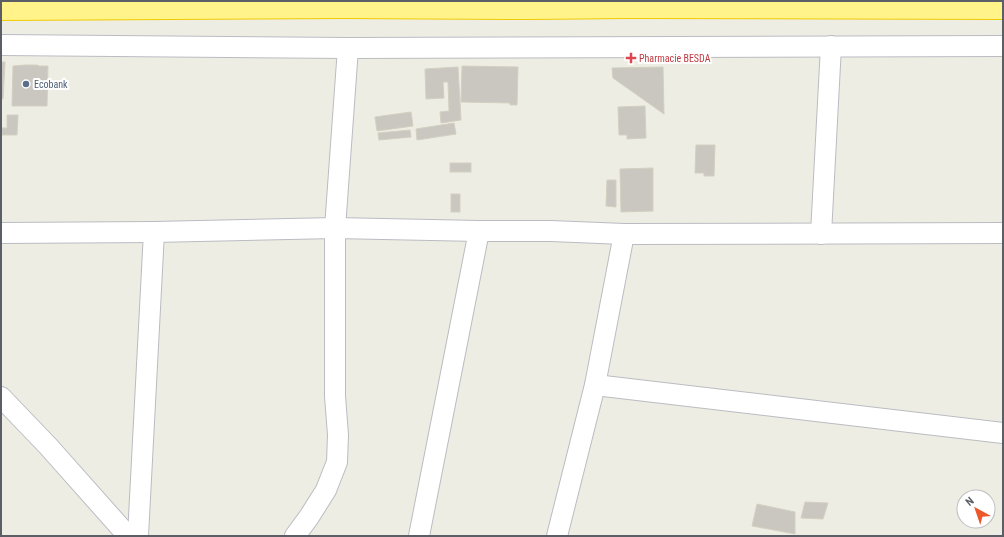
<svg xmlns="http://www.w3.org/2000/svg" width="1004" height="537" viewBox="0 0 1004 537" font-family="'Roboto Condensed',sans-serif">
  <style>
    .building { fill: #c9c7c0; stroke: #d3d0c1 }
    .lines { fill: none; stroke-linecap: round; stroke-linejoin: round }
    .minor-casing { stroke: #babcc2; stroke-width: 22 }
    .highway-casing { stroke: #f1cb00; stroke-width: 24 }
    .minor { stroke: #fff; stroke-width: 20 }
    .highway { stroke: #fff389; stroke-width: 22 }
    .health-dot { fill: #e0444e; stroke: #fff; stroke-width: 1.5 }
    .service-dot { fill: #5c6f8a; stroke: #fff; stroke-width: 1.5 }
    .labels { text-anchor: middle; stroke-width: 4; stroke-linejoin: round; paint-order: stroke }
    .health-label { font-size: 10px; fill: #be3a42; stroke: #fff; text-anchor: start }
    .service-label { font-size: 10px; fill: #4e5e75; stroke: #fff; text-anchor: start }
  </style>
  <rect width="100%" height="100%" fill="#eeede3"/>
  <g class="building">
    <polygon points="1,62 5,62 3,99 1,99"/>
    <polygon points="25,65 37,65 39,66 48,66 47,106 12,106 13,66"/>
    <polygon points="462,66 518,67 517,105 510,105 510,103 461,102"/>
    <polygon points="458,67 461,120 441,123 440,112 449,111 448,82 443,82 444,98 426,99 425,69"/>
    <polygon points="663,67 664,114 613,78 612,68"/>
    <polygon points="645,106 646,138 627,139 627,135 619,135 618,107"/>
    <polygon points="411,112 413,126 377,131 375,117"/>
    <polygon points="7,115 18,115 17,135 2,135 2,128 7,128"/>
    <polygon points="454,123 456,134 417,140 416,129"/>
    <polygon points="410,130 411,137 379,140 378,133"/>
    <polygon points="696,145 715,145 714,176 704,176 704,173 695,173"/>
    <rect x="450" y="163" width="21" height="9"/>
    <polygon points="653,168 653,211 621,212 620,169"/>
    <polygon points="607,180 616,180 616,207 606,206"/>
    <rect x="451" y="194" width="9" height="18"/>
    <polygon points="805,502 828,503 823,519 801,518"/>
    <polygon points="757,504 795,512 795,534 752,526"/>
  </g>
  <g class="lines">
    <g class="minor-casing">
      <g id="minor">
        <polyline points="1,45 348,48 1003,46"/>
        <polyline points="1,233 154,232 335,228 479,231 551,231 624,234 1003,233"/>
        <polyline points="821,234 831,46"/>
        <polyline points="595,385 1003,433"/>
        <polyline points="1,397 48,446 128,536"/>
        <polyline points="138,536 154,232"/>
        <polyline points="295,536 309,517 326,490 337,462 338,435 335,396 335,228 348,48"/>
        <polyline points="419,536 479,231"/>
        <polyline points="557,536 595,385 624,234"/>
      </g>
    </g>
    <g class="highway-casing">
      <polyline id="highway" points="1,9 344,7 530,8 627,7 1003,8"/>
    </g>
    <use href="#minor" class="minor"/>
    <use href="#highway" class="highway"/>
  </g>
  <path class="health-dot" d="M629 52h4v4h4v4h-4v4h-4v-4h-4v-4h4z"/>
  <circle class="service-dot" cx="26" cy="84" r="4"/>
  <g class="labels">
    <g class="health-label">
      <text x="639" y="62">Pharmacie BESDA</text>
    </g>
    <g class="service-label">
      <text x="34" y="88">Ecobank</text>
    </g>
  </g>
  <rect width="1004" height="537" fill="none" stroke="#5b5e64" stroke-width="4"/>
  <g transform="translate(976 509) rotate(320)"><circle r="19" fill="#ffffff" stroke="#bdbfc1"/>
  <path d="M0-3L7 15L0 10L-7 15Z" fill="#ec582b"/>
  <text y="-6" font-size="11" font-weight="bold" text-anchor="middle" fill="#5b5e64">N</text>
  </g>
</svg>
